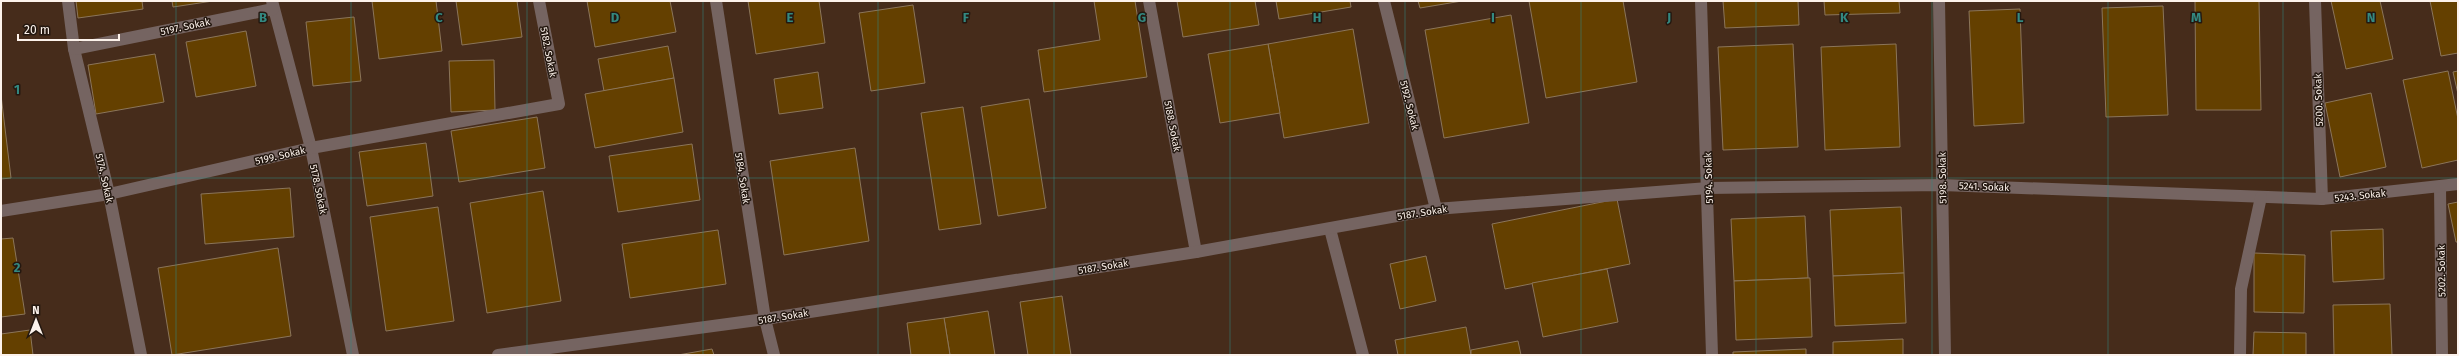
<svg xmlns="http://www.w3.org/2000/svg" width="2459" height="356" viewBox="0 0 2459 356" font-family="'Fira Sans',sans-serif">
  <style>
    .building { fill: #644000; stroke: #8b755a }
    .lines { fill: none; stroke-linecap: round; stroke-linejoin: round }
    .minor { stroke: #756461; stroke-width: 12 }
    .grid { fill: none; stroke: #338981; stroke-width: 1; stroke-opacity: 0.55 }
    .labels { text-anchor: middle; stroke-width: 3; stroke-linejoin: round; paint-order: stroke }
    .street-label { font-size: 10px; fill: #fcf2eb; stroke: #241810 }
    .grid-label { font-size: 13px; text-anchor: middle; font-weight: bold; fill: #338981; stroke: #241810; stroke-width: 3; stroke-linejoin: round; paint-order: stroke }
  </style>
  <rect width="100%" height="100%" fill="#462c1b"/>
  <g class="building">
    <polygon points="76,1 142,1 143,9 78,18"/>
    <polygon points="172,1 213,1 173,7"/>
    <polygon points="372,1 436,1 442,51 379,59"/>
    <polygon points="456,1 517,1 522,37 462,45"/>
    <polygon points="587,1 670,1 676,32 595,47"/>
    <polygon points="748,1 819,1 825,43 756,54"/>
    <polygon points="1094,1 1135,1 1147,77 1044,92 1038,50 1100,40"/>
    <polygon points="1177,1 1255,1 1259,25 1183,37"/>
    <polygon points="1276,1 1350,1 1351,7 1279,19"/>
    <polygon points="1418,1 1462,1 1420,8"/>
    <polygon points="1529,1 1623,1 1637,82 1546,98"/>
    <polygon points="1723,1 1798,1 1799,25 1725,28"/>
    <polygon points="1824,1 1899,1 1900,13 1825,15"/>
    <polygon points="2195,1 2259,1 2261,110 2196,110"/>
    <polygon points="2331,1 2380,1 2393,59 2346,69"/>
    <polygon points="2430,1 2458,1 2458,53 2441,56"/>
    <polygon points="913,5 925,83 871,91 859,13"/>
    <polygon points="2163,6 2168,115 2106,117 2102,8"/>
    <polygon points="2020,9 2024,123 1974,126 1969,11"/>
    <polygon points="1511,15 1529,123 1444,138 1425,30"/>
    <polygon points="354,17 361,81 313,86 306,22"/>
    <polygon points="1353,29 1369,123 1284,138 1268,44"/>
    <polygon points="246,31 256,86 196,97 186,42"/>
    <polygon points="1268,44 1280,113 1220,123 1208,54"/>
    <polygon points="1793,44 1798,147 1723,150 1718,47"/>
    <polygon points="1896,44 1900,147 1825,150 1821,47"/>
    <polygon points="668,46 674,78 604,91 598,59"/>
    <polygon points="155,54 164,102 96,114 88,65"/>
    <polygon points="494,60 495,110 451,112 449,61"/>
    <polygon points="2448,71 2458,119 2458,160 2422,168 2403,80"/>
    <polygon points="2458,71 2458,94 2453,72"/>
    <polygon points="818,72 823,108 779,114 774,79"/>
    <polygon points="674,78 683,132 595,148 585,94"/>
    <polygon points="2371,93 2386,167 2340,177 2325,103"/>
    <polygon points="1,95 11,178 1,179"/>
    <polygon points="1029,99 1046,208 998,216 981,107"/>
    <polygon points="963,107 981,224 939,230 921,113"/>
    <polygon points="537,117 545,168 459,182 451,131"/>
    <polygon points="426,143 433,196 367,206 359,152"/>
    <polygon points="692,144 700,200 618,212 609,156"/>
    <polygon points="855,148 869,241 784,255 770,161"/>
    <polygon points="290,188 294,237 205,244 201,194"/>
    <polygon points="543,191 561,301 487,313 470,203"/>
    <polygon points="1617,199 1630,264 1505,289 1492,224"/>
    <polygon points="2458,202 2458,242 2456,242 2448,204"/>
    <polygon points="438,207 454,321 386,331 370,217"/>
    <polygon points="1901,207 1904,273 1833,276 1830,210"/>
    <polygon points="1805,216 1808,278 1734,281 1731,219"/>
    <polygon points="2383,229 2384,279 2333,282 2331,231"/>
    <polygon points="718,230 726,284 630,298 622,244"/>
    <polygon points="13,238 25,314 1,317 1,239"/>
    <polygon points="278,248 291,336 172,355 158,268"/>
    <polygon points="2254,253 2305,255 2304,313 2254,312"/>
    <polygon points="1426,256 1436,301 1400,309 1390,264"/>
    <polygon points="1607,269 1618,322 1543,337 1532,283"/>
    <polygon points="1904,273 1906,323 1835,326 1833,276"/>
    <polygon points="1808,278 1810,278 1812,337 1736,340 1734,281"/>
    <polygon points="1062,296 1071,355 1028,355 1020,302"/>
    <polygon points="2390,304 2392,355 2334,355 2333,305"/>
    <polygon points="988,311 995,355 950,355 944,318"/>
    <polygon points="944,318 950,355 911,355 907,323"/>
    <polygon points="1466,327 1471,355 1398,355 1395,340"/>
    <polygon points="30,330 33,355 1,355 1,334"/>
    <polygon points="2254,332 2306,333 2306,355 2253,355"/>
    <polygon points="1903,339 1903,355 1833,355 1833,342"/>
    <polygon points="1518,341 1521,355 1471,355 1471,350"/>
    <polygon points="712,349 714,355 678,355"/>
    <polygon points="1806,349 1806,355 1733,355 1733,352"/>
  </g>
  <g class="lines">
    <g class="minor">
      <polyline points="68,1 74,49 109,194 141,355"/>
      <polyline points="272,1 311,148 353,355"/>
      <polyline points="716,1 765,319 774,355"/>
      <polyline points="1149,1 1196,252"/>
      <polyline points="1384,1 1436,209"/>
      <polyline points="1701,1 1712,355"/>
      <polyline points="1939,1 1945,355"/>
      <polyline points="2315,1 2322,199"/>
      <polyline points="74,49 273,9"/>
      <polyline points="2440,187 2442,355"/>
      <polyline points="1,211 109,194 311,148 559,104 539,1"/>
      <polyline points="1330,229 1363,355"/>
      <polyline points="498,355 765,319 1196,252 1436,209 1708,188 1942,185 2322,199 2458,184"/>
      <polyline points="2240,355 2241,289 2261,197"/>
    </g>
  </g>
  <path class="grid" d="M176,1V355M351,1V355M527,1V355M703,1V355M878,1V355M1054,1V355M1230,1V355M1405,1V355M1581,1V355M1756,1V355M1932,1V355M2108,1V355M2283,1V355M1,178H2458"/>
  <g class="labels">
    <g class="street-label">
      <text transform="translate(185 26) rotate(-12)" y="4">5197. Sokak</text>
      <text transform="translate(549 52) rotate(79)" y="4">5182. Sokak</text>
      <text transform="translate(2318 100) rotate(-92)" y="4">5200. Sokak</text>
      <text transform="translate(1410 105) rotate(76)" y="4">5192. Sokak</text>
      <text transform="translate(1173 126) rotate(79)" y="4">5188. Sokak</text>
      <text transform="translate(280 155) rotate(-13)" y="4">5199. Sokak</text>
      <text transform="translate(105 178) rotate(77)" y="4">5174. Sokak</text>
      <text transform="translate(743 178) rotate(81)" y="4">5184. Sokak</text>
      <text transform="translate(1708 178) rotate(-92)" y="4">5194. Sokak</text>
      <text transform="translate(1942 178) rotate(-91)" y="4">5198. Sokak</text>
      <text transform="translate(1984 186) rotate(2)" y="4">5241. Sokak</text>
      <text transform="translate(319 189) rotate(78)" y="4">5178. Sokak</text>
      <text transform="translate(2360 195) rotate(-6)" y="4">5243. Sokak</text>
      <text transform="translate(1422 212) rotate(-9)" y="4">5187. Sokak</text>
      <text transform="translate(1103 266) rotate(-9)" y="4">5187. Sokak</text>
      <text transform="translate(2441 271) rotate(-91)" y="4">5202. Sokak</text>
      <text transform="translate(783 316) rotate(-9)" y="4">5187. Sokak</text>
    </g>
  </g>
  <g class="grid-label">
    <text x="263" y="22">B</text>
    <text x="439" y="22">C</text>
    <text x="615" y="22">D</text>
    <text x="790" y="22">E</text>
    <text x="966" y="22">F</text>
    <text x="1142" y="22">G</text>
    <text x="1317" y="22">H</text>
    <text x="1493" y="22">I</text>
    <text x="1669" y="22">J</text>
    <text x="1844" y="22">K</text>
    <text x="2020" y="22">L</text>
    <text x="2196" y="22">M</text>
    <text x="2371" y="22">N</text>
    <text x="17" y="94">1</text>
    <text x="17" y="272">2</text>
  </g>
  <rect width="2459" height="356" fill="none" stroke="#fcf2eb" stroke-width="4"/>
  <g transform="translate(36 320)" stroke="#241810" stroke-width="3" paint-order="stroke">
  <path d="M0-3L7 15L0 10L-7 15Z" fill="#fcf2eb"/>
  <text y="-6" font-size="11" font-weight="bold" text-anchor="middle" fill="#fcf2eb">N</text>
  </g>
  <path d="M18 34v6h101v-6" fill="none" stroke="#fcf2eb" stroke-width="2"/>
  <text x="24" y="34" font-size="12" fill="#fcf2eb" stroke="#241810" stroke-width="3" paint-order="stroke">20 m</text>
</svg>
